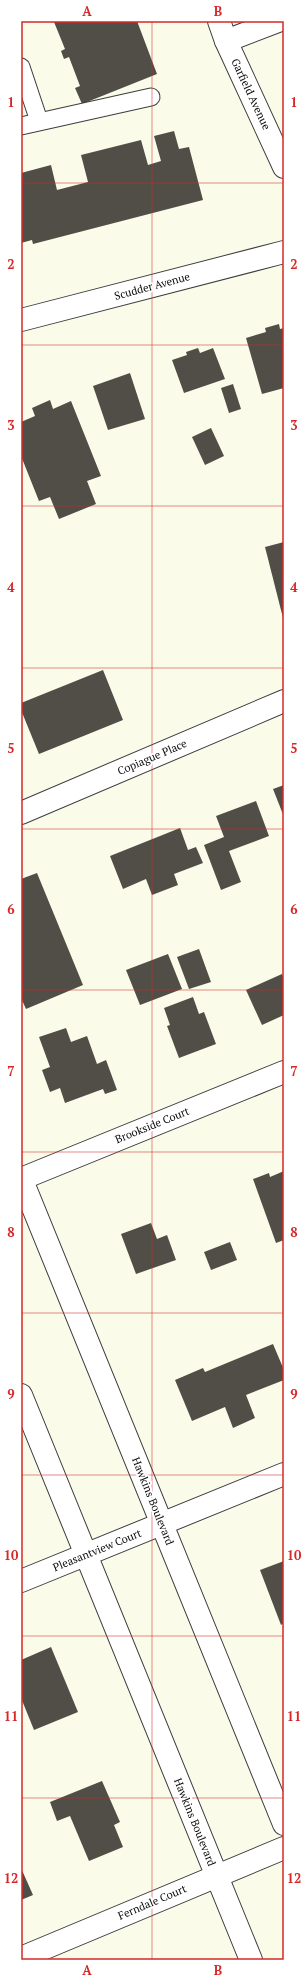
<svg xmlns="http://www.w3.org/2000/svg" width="305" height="1981" viewBox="0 0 305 1981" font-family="'PT Serif',serif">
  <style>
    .building { fill: #514e47 }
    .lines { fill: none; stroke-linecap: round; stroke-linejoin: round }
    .service-casing { stroke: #3d3d3d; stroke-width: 19 }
    .minor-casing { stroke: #3d3d3d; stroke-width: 24 }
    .service { stroke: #fff; stroke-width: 17 }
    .minor { stroke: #fff; stroke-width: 22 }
    .grid { fill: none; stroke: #d62828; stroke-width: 1; stroke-opacity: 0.55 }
    .labels { text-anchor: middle; stroke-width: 4; stroke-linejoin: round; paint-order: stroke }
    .street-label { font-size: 11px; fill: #0a0a0a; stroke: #fff }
    .neatline { fill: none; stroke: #d62828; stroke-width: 1.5 }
    .grid-label { font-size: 13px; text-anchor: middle; font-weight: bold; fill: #d62828 }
  </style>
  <rect width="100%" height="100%" fill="#fafce9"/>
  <g class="building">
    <polygon points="58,21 137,21 157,74 82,104 75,88 80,86 69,57 64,59 61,51 65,49 54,22"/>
    <polygon points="174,131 179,149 189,147 203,200 33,244 32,240 21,243 21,173 51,165 57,190 88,182 81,155 141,140 148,165 161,161 154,136"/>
    <polygon points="279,324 280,329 284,328 284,388 262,394 246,338 266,332 265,328"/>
    <polygon points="198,348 200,353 213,348 225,379 184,393 172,360 187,355 186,352"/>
    <polygon points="130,373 145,419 108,430 93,386"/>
    <polygon points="233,384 241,409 229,413 221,388"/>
    <polygon points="50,400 53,409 71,401 101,476 87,481 96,504 59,519 50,497 39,501 21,456 21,422 35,416 32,408"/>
    <polygon points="211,428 224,456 205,465 192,437"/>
    <polygon points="284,542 284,618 283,618 265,547"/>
    <polygon points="103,670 123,720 39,754 21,710 21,703"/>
    <polygon points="284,785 284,817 273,789"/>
    <polygon points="256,801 269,836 229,851 241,882 221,890 204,845 224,837 216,816"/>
    <polygon points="180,828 188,850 196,847 203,863 174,874 178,885 152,895 146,879 123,889 110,856"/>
    <polygon points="37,873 83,985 26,1009 21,998 21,879"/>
    <polygon points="199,949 211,982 189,989 177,957"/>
    <polygon points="168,954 182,989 140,1005 126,970"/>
    <polygon points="282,974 284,979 284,1015 262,1025 246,990"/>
    <polygon points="193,997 199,1014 204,1012 216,1044 179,1058 167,1026 170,1025 164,1008"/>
    <polygon points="66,1028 71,1042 87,1036 97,1064 106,1060 117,1090 105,1094 103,1089 65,1103 60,1088 50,1092 42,1070 50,1067 39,1037"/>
    <polygon points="284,1171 284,1240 276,1243 253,1179 269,1173 270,1177"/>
    <polygon points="151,1223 157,1239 167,1235 176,1260 136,1274 121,1234"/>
    <polygon points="230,1242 237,1260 211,1270 204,1252"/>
    <polygon points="273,1344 284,1370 284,1380 246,1395 255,1418 233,1428 225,1407 192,1421 175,1380 203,1368 205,1372"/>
    <polygon points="284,1561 284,1623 281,1625 260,1570"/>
    <polygon points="51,1647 78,1712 34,1730 21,1698 21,1660"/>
    <polygon points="102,1781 120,1822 114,1825 123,1847 89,1861 70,1816 57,1821 50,1802"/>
    <polygon points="21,1868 33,1895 21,1900"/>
  </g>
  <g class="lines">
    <g class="service-casing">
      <g id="service">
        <polyline points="21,67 39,121"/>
        <polyline points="21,126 151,97"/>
      </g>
    </g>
    <g class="minor-casing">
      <g id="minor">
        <polyline points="219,21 226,41 284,167"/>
        <polyline points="226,41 278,21"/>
        <polyline points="21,320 284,252"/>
        <polyline points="21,813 284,701"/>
        <polyline points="21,1178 284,1824"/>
        <polyline points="21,1179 284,1072"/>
        <polyline points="21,1395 251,1960"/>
        <polyline points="21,1581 284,1474"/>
        <polyline points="21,1958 284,1848"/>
      </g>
    </g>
    <use href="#service" class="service"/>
    <use href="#minor" class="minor"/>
  </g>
  <path class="grid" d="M152,21V1960M21,183H284M21,345H284M21,506H284M21,668H284M21,829H284M21,990H284M21,1152H284M21,1313H284M21,1475H284M21,1636H284M21,1798H284"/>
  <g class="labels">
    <g class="street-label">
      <text transform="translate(251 94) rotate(65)" y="4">Garfield Avenue</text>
      <text transform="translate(152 286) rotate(-15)" y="4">Scudder Avenue</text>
      <text transform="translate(152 757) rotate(-23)" y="4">Copiague Place</text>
      <text transform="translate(152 1125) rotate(-22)" y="4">Brookside Court</text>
      <text transform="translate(153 1501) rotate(68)" y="4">Hawkins Boulevard</text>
      <text transform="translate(97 1550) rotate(-22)" y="4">Pleasantview Court</text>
      <text transform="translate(195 1822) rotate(68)" y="4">Hawkins Boulevard</text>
      <text transform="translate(152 1902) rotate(-23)" y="4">Ferndale Court</text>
    </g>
  </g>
  <rect width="305" height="1981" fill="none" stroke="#ffffff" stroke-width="44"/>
  <rect x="22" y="22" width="261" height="1937" class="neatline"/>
  <g class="grid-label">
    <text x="87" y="16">A</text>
    <text x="218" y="16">B</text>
    <text x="11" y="107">1</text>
    <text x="294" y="107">1</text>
    <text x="11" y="269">2</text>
    <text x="294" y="269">2</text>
    <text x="11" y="430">3</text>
    <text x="294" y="430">3</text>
    <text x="11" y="592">4</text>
    <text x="294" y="592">4</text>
    <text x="11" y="753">5</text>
    <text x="294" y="753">5</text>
    <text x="11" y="914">6</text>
    <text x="294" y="914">6</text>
    <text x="11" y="1076">7</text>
    <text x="294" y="1076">7</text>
    <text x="11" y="1237">8</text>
    <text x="294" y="1237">8</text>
    <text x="11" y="1399">9</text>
    <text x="294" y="1399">9</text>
    <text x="11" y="1560">10</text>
    <text x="294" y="1560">10</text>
    <text x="11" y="1721">11</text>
    <text x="294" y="1721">11</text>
    <text x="11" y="1883">12</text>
    <text x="294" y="1883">12</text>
    <text x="87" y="1975">A</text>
    <text x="218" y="1975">B</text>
  </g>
</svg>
